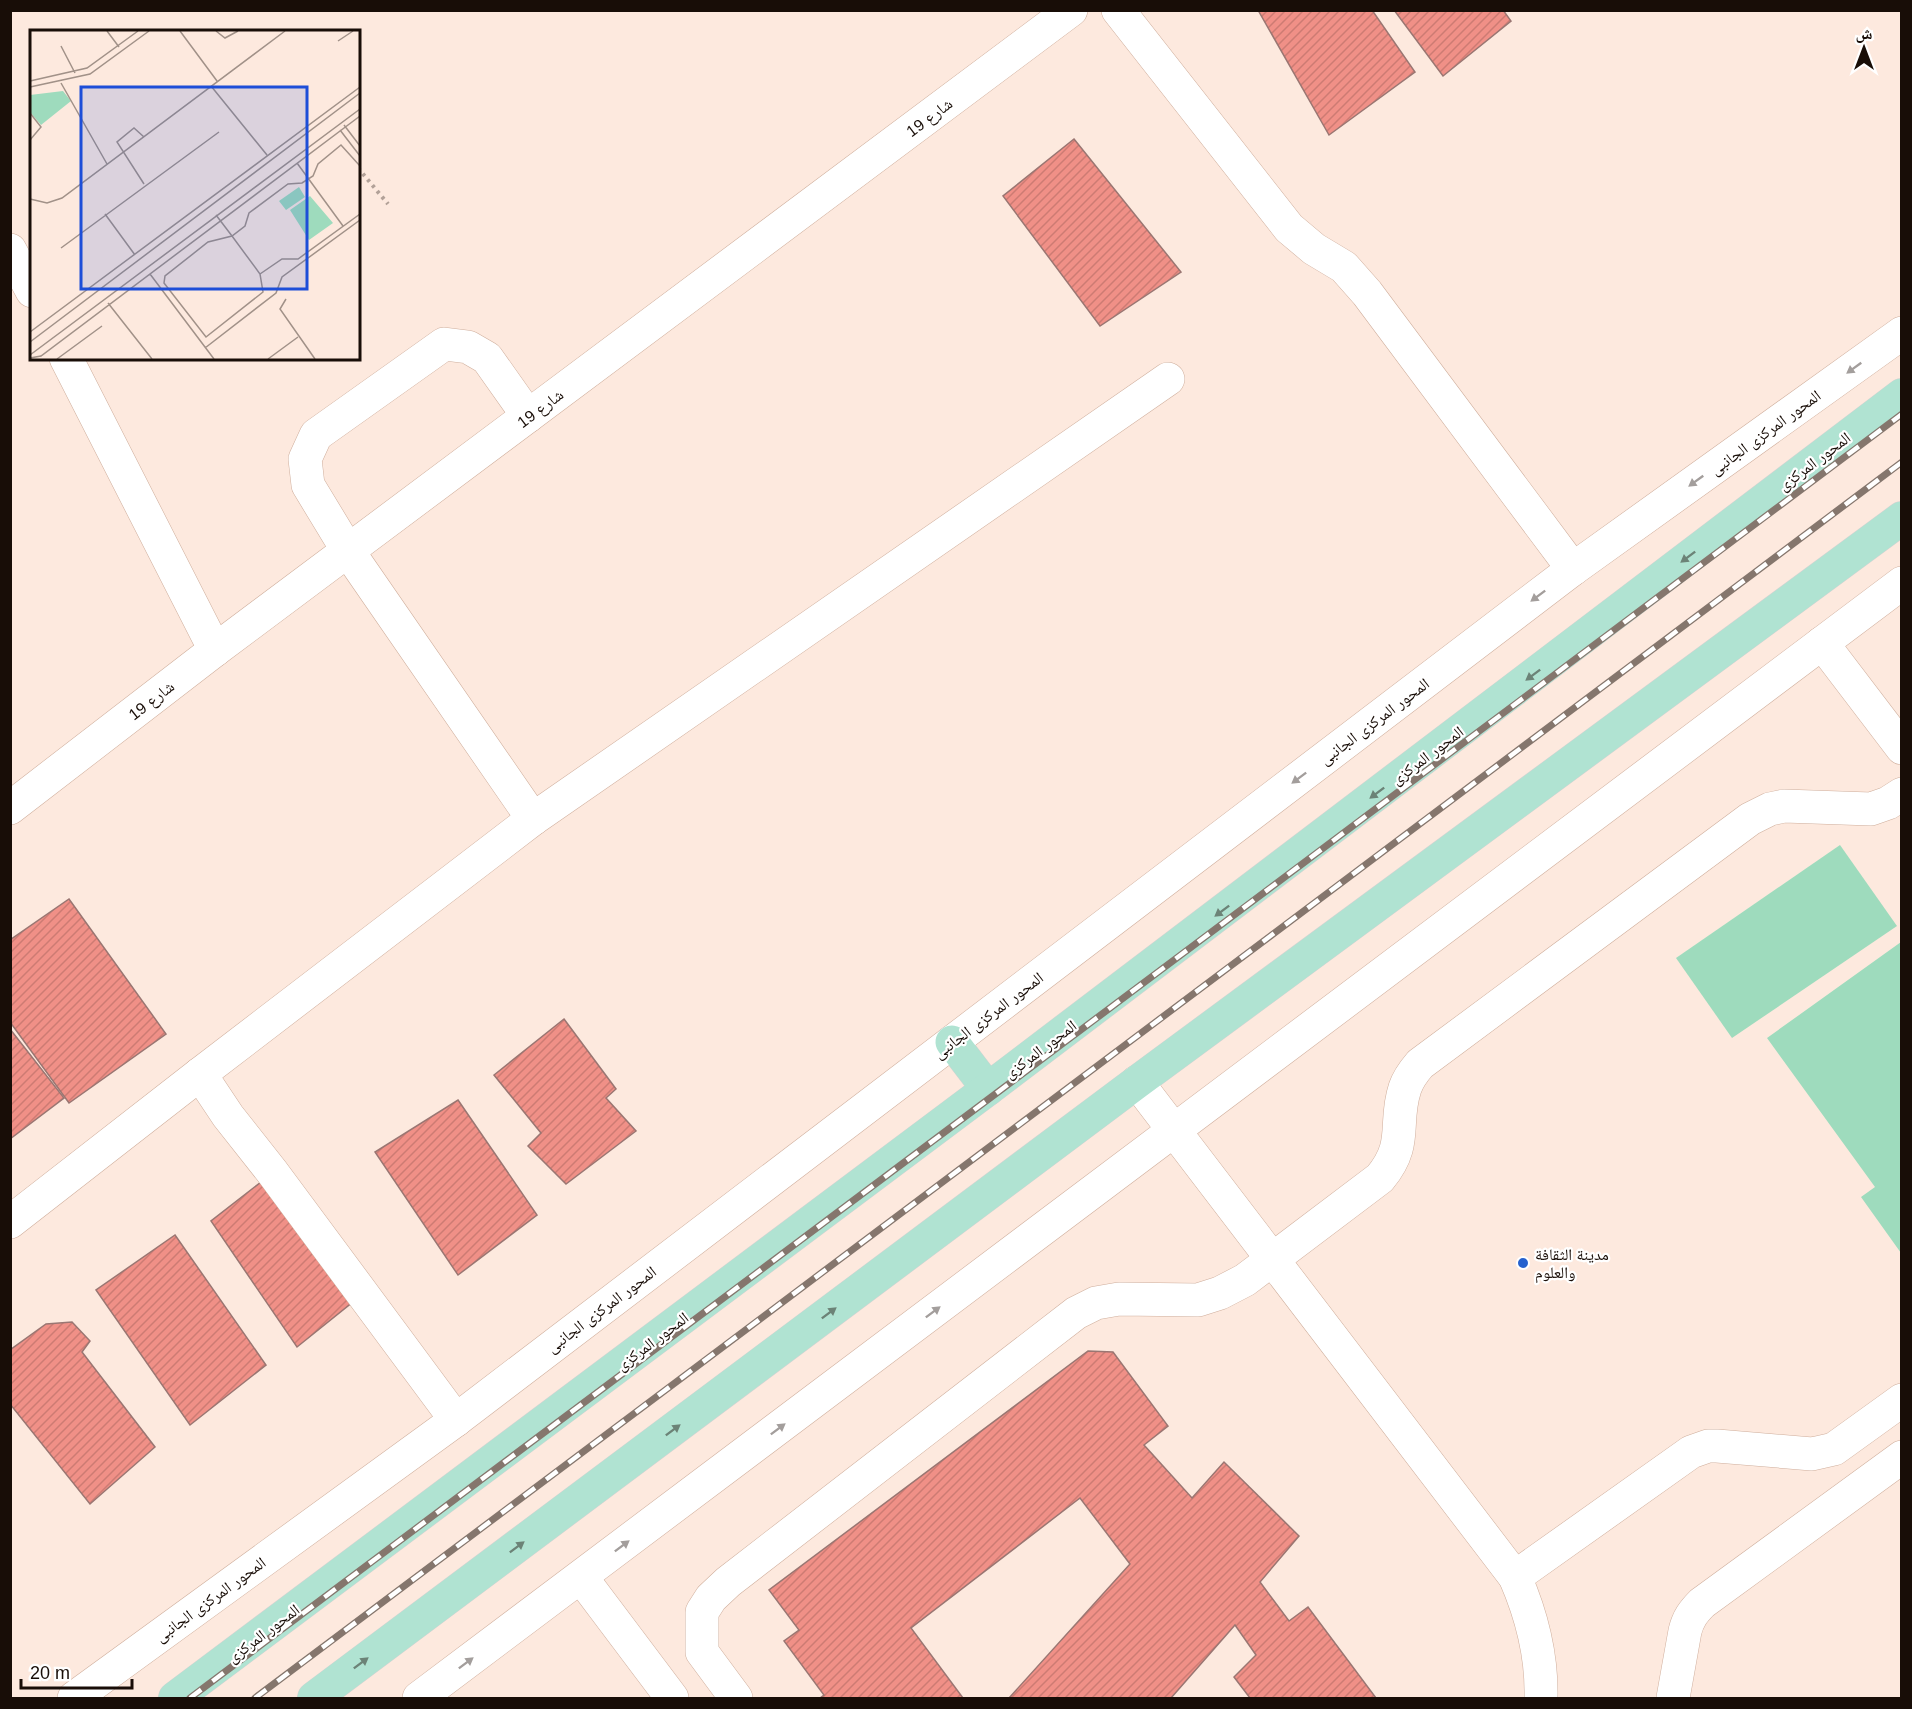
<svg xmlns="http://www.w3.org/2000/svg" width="1912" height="1709" viewBox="0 0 1912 1709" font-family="Helvetica,'Noto Naskh Arabic',sans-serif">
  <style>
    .green { fill: #9edbbd }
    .building { fill: url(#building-hatch); stroke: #9a7672; stroke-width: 1.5 }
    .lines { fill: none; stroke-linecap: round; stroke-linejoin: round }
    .minor-casing { stroke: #cfae9c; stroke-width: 34 }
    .major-casing { stroke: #d5d3d2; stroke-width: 34 }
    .path { stroke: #b2a198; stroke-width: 4; stroke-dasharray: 3 4.5; stroke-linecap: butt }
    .minor { stroke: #fff; stroke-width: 33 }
    .major { stroke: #b0e3d2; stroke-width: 33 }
    .rail-casing { stroke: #85766d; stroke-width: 7 }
    .rail { stroke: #fff; stroke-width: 4.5; stroke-dasharray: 14; stroke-linecap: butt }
    .oneway { fill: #a39e9c }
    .oneway2 { fill: #6c8377 }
    .poi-dot { fill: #2561ce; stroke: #fff; stroke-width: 2 }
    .labels { text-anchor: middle; stroke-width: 4.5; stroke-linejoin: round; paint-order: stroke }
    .street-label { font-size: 16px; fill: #180d07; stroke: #fff }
    .poi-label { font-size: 16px; fill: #180d07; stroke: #fff; text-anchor: start }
    .inset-road { fill: none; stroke: #a19188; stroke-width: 1.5 }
    .view { fill: #1d4ed8; fill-opacity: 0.15; stroke: #1d4ed8; stroke-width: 3 }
    .inset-edge { fill: none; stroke: #180d07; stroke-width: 3 }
  </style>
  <defs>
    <pattern id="building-hatch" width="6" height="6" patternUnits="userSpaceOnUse" patternTransform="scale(1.5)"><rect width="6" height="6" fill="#f09087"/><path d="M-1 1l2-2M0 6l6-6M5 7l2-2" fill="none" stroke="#cd7b73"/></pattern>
  </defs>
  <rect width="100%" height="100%" fill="#fde9de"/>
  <g class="green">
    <polygon points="1840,845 1897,926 1732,1038 1676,958"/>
    <polygon points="1901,942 1901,1253 1861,1197 1875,1187 1767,1038"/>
  </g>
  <g class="building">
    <polygon points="1258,10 1372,10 1415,72 1329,135"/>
    <polygon points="1394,10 1503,10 1511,21 1443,76"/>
    <polygon points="1074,139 1181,272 1100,326 1003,196"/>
    <polygon points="69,899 166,1034 69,1103 10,1022 10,940"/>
    <polygon points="564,1019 616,1089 606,1098 636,1131 566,1184 528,1146 541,1133 494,1075"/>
    <polygon points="10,1029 64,1098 10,1139"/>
    <polygon points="458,1100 537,1215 458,1275 375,1152"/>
    <polygon points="270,1175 359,1297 297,1347 211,1221"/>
    <polygon points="175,1235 266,1365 190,1425 96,1290"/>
    <polygon points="72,1322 90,1341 82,1352 155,1447 90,1504 10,1404 10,1350 46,1324"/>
    <polygon points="1088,1351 1113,1352 1168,1426 1144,1445 1192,1498 1224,1462 1299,1536 1260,1582 1289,1621 1308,1607 1376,1698 1250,1698 1234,1677 1256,1655 1235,1625 1171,1698 1009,1698 1130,1564 1080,1498 911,1628 963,1698 820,1698 824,1695 784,1641 799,1630 769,1590"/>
  </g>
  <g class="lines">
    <g class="minor-casing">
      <g id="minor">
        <polyline points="1118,10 1289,228 1314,249 1344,267 1367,293 1573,569"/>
        <polyline points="10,250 32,291"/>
        <polyline points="66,358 215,650"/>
        <polyline points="528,416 487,358 468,347 444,344 316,435 305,459 308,485 348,551 533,819"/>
        <polyline points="1822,643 1902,748"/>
        <polyline points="10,808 215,650 1071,10"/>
        <polyline points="200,1074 228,1116 273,1173 456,1420"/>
        <path d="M1137,1082L1515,1577C1532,1616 1542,1657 1541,1698"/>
        <polyline points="10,1222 200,1074 533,819 1168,379"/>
        <polyline points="581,1577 672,1698"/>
        <polyline points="1515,1577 1691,1452 1708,1446 1717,1446 1812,1454 1834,1449 1902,1400"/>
        <polyline points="74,1698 456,1420 1573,569 1902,333"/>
        <polyline points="419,1698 1902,583"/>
        <path d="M736,1698L702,1652V1612L711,1598L728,1582L1076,1313L1096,1303L1119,1299L1198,1300L1220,1293L1245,1280L1380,1178C1409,1143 1393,1124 1405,1088C1408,1079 1414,1071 1420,1064L1750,819L1770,809L1784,806L1871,809L1888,803L1902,794"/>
        <path d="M1673,1698L1685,1631C1688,1619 1693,1612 1702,1603L1902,1457"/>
      </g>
    </g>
    <g class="major-casing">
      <g id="major">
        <polyline points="952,1042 988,1089"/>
        <polyline points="175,1698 988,1089 1902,395"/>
        <polyline points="314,1698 1137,1082 1902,518"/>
      </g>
    </g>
    <polyline class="path" points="358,168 388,204"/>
    <use href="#minor" class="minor"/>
    <use href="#major" class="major"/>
    <g class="rail-casing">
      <g id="rail">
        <polyline points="190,1698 1902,414"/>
        <polyline points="255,1698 1902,462"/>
      </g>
    </g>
    <use href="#rail" class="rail"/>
  </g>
  <defs><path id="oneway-solid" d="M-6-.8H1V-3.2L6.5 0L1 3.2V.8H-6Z" transform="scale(1.5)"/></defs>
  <g class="oneway">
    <use href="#oneway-solid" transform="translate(1854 368) rotate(144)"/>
    <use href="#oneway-solid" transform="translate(1696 481) rotate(144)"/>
    <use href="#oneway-solid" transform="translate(1538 596) rotate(143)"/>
    <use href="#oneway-solid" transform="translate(1299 778) rotate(143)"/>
    <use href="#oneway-solid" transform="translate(933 1312) rotate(-37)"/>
    <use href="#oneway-solid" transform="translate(778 1429) rotate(-37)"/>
    <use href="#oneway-solid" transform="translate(622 1546) rotate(-37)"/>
    <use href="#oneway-solid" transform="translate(466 1663) rotate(-37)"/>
  </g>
  <g class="oneway2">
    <use href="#oneway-solid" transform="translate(1688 557) rotate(143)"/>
    <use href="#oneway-solid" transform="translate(1533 675) rotate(143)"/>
    <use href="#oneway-solid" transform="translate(1377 793) rotate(143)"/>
    <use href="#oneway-solid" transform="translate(1222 911) rotate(143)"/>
    <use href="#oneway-solid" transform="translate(829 1313) rotate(-37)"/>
    <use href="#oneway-solid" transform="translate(673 1430) rotate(-37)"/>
    <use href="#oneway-solid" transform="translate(517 1547) rotate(-37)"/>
    <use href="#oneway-solid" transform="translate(361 1663) rotate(-37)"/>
  </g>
  <circle class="poi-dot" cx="1523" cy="1263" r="6"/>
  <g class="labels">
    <g class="street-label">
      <text transform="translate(929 117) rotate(-37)" y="6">شارع 19</text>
      <text transform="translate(540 408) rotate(-37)" y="6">شارع 19</text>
      <text transform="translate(1765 432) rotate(-36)" y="6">المحور المركزى الجانبى</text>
      <text transform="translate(1814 461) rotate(-37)" y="6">المحور المركزى</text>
      <text transform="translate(151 700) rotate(-38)" y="6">شارع 19</text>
      <text transform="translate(1374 721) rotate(-37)" y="6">المحور المركزى الجانبى</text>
      <text transform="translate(1427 755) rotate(-37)" y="6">المحور المركزى</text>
      <text transform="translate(988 1015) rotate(-37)" y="6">المحور المركزى الجانبى</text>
      <text transform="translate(1040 1049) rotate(-37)" y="6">المحور المركزى</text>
      <text transform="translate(601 1309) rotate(-37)" y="6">المحور المركزى الجانبى</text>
      <text transform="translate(652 1341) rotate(-37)" y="6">المحور المركزى</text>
      <text transform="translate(210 1599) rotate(-36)" y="6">المحور المركزى الجانبى</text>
      <text transform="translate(263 1633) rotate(-37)" y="6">المحور المركزى</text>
    </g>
    <g class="poi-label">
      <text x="1535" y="1260">مدينة الثقافة<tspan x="1535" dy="18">والعلوم</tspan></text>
    </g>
  </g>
  <g transform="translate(30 30)">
    <rect width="330" height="330" fill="#fde9de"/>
    <path d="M33,61L41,71L11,95L0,82V65ZM269,157L275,167L256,180L249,171ZM280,166L303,193L279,210L260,180Z" fill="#9edbbd"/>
    <path class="inset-road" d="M77,1L89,17M150,1L187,51M186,1L195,8L208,1M308,11L323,1M31,16L45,43M0,51L57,38L108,1M31,53L77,134M181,56L237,125M0,57L60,44L119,1M0,83L11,97L0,110M314,95L330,116M310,100L330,126M114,107L104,98L87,112L114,154M267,133L313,196M0,169L17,173L32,168L255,1M75,184L105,225M186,185L202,206L230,244L233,262L176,307L134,253L135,246L178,212L202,206L215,196L219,183L258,154L272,153L283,146L288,134L311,115L330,136M31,218L189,102M120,244L184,329M230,244L252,229H268L330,184M256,269L250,279L285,329M78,273L122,329M0,302L330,57M0,312L330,63M175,318L246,263L252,247L330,190M0,325L330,79M0,328L11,326L330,86M27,329L72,296M238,329L268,307"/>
    <path class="view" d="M51,57H277V259H51Z"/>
    <rect width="330" height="330" class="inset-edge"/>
  </g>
  <rect width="1912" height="1709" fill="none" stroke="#180d07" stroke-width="24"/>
  <g transform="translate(1864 48)" stroke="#ffffff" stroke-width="4.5" paint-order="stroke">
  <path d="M0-4.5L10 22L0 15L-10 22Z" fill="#180d07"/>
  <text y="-9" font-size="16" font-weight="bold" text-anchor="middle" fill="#180d07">ش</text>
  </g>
  <path d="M21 1679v9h111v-9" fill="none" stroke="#180d07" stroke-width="3"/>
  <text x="30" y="1679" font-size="18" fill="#180d07" stroke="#ffffff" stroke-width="4.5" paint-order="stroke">20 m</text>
</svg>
